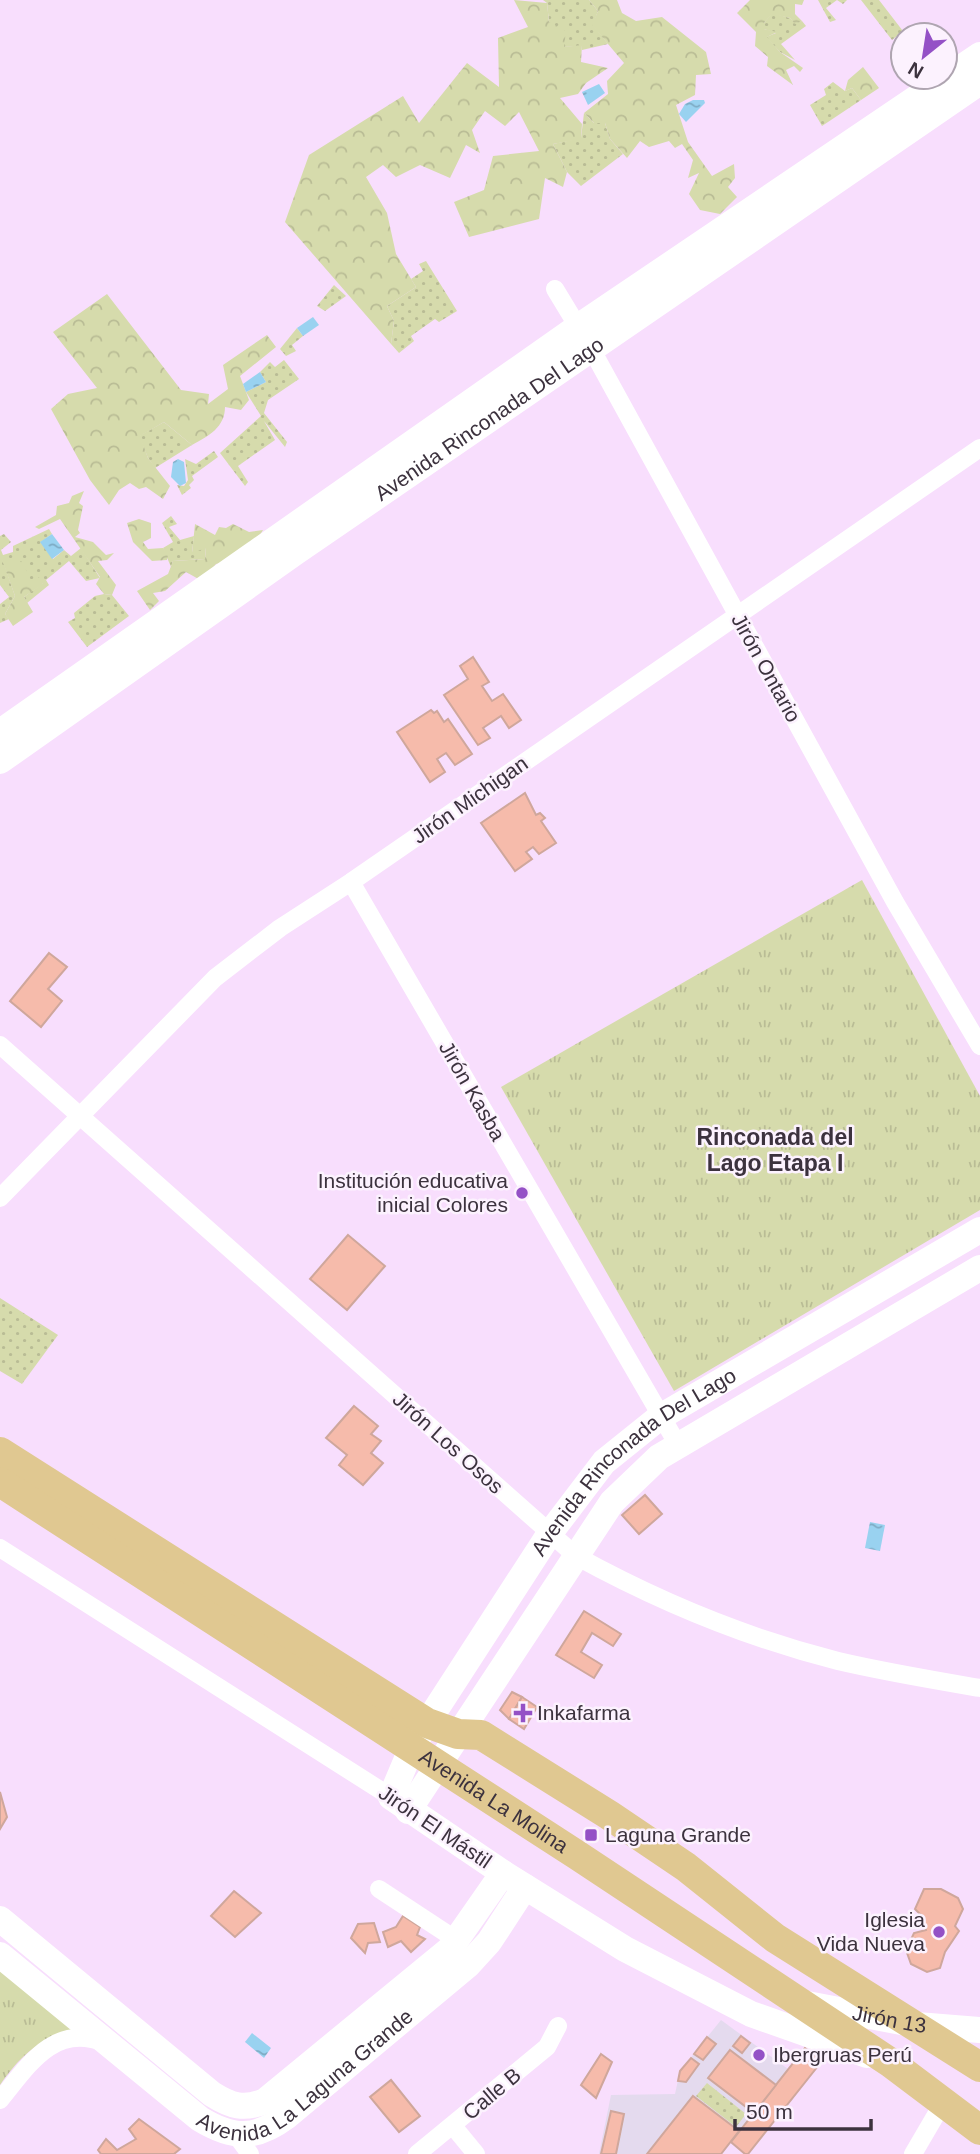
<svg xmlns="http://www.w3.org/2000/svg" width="980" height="2154" viewBox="0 0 980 2154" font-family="Helvetica,sans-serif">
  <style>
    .commercial { fill: #e4daee }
    .grass { fill: url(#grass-dots) }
    .forest { fill: url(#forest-crowns) }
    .park { fill: url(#park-tufts) }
    .water { fill: url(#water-ripples) }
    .building { fill: #f6bbab; stroke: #cfa79c; stroke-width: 2 }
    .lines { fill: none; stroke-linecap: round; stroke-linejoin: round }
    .street { stroke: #fff; stroke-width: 18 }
    .secondary { stroke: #fff; stroke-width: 26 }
    .primary { stroke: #e0c891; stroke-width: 30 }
    .poi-dot { fill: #9451c6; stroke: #fcf2fe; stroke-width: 2.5 }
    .labels { text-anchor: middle; stroke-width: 5; stroke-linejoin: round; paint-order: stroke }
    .street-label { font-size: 21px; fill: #3c323e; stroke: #fcf2fe }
    .poi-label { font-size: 21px; fill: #3c323e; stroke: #fcf2fe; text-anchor: start }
    .neighbourhood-label { font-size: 23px; font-weight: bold; fill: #3c323e; stroke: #fcf2fe }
  </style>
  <defs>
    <pattern id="grass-dots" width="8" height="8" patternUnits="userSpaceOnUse" patternTransform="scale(1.75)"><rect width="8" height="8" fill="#d6dbac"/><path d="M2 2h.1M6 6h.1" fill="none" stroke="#b9bc95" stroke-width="1.8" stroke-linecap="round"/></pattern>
    <pattern id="forest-crowns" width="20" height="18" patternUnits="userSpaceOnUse" patternTransform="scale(1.75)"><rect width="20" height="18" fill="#d6dbac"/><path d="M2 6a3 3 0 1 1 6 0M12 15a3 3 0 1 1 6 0" fill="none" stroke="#b9bc95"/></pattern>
    <pattern id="park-tufts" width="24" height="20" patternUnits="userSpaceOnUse" patternTransform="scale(1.75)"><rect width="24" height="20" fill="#d6dbac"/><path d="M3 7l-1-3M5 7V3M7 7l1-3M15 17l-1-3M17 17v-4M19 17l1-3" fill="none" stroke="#b9bc95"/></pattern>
    <pattern id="water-ripples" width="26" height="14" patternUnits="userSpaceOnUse" patternTransform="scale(1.75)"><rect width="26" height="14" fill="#99d2f0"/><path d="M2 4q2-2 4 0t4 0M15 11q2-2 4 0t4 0" fill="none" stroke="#7eabc4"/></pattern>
  </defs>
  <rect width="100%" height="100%" fill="#f8defd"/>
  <polygon class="commercial" points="721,2020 788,2069 721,2154 599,2154 611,2095 675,2094 680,2071"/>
  <g class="grass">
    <polygon points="543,0 589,0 598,11 593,25 608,44 582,50 582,46 564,47 549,22 547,3"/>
    <polygon points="818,0 847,0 843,4 837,0 826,8 836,20 830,22"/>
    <polygon points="861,0 879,0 906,35 903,35 903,44 897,36 892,40"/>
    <polygon points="772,13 790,18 795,23 802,21 806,26 781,44 795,60 780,52 766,37 776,33 764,29 764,23"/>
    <polygon points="833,82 845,91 852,88 861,100 822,126 810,105 826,95 824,89"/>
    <polygon points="584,113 594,123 605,123 610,139 623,154 581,186 567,172 553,144 581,138"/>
    <polygon points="426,261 457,311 439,322 435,319 411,336 414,341 399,353 391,344 394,321 387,306 416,287 411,279 423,271 419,264"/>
    <polygon points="334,285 346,296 325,311 317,306"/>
    <polygon points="297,328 303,336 292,345 296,351 286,356 280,349"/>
    <polygon points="284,360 299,379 268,400 264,413 287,442 285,447 264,421 275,440 238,466 248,482 245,486 220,453 261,416 246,392 266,382 260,372 270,362 275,367"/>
    <polygon points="164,422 192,445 155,468 148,458 139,436"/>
    <polygon points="214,451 218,457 192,476 194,480 189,485 191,488 182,495 177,485 184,486 188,480 185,459 196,464"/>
    <polygon points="171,516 177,524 169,527 180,540 194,536 192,552 206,547 205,559 173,561 171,567 163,548 173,542 162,523"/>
    <polygon points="49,529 52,534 41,542 53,559 64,550 71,556 81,548 100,578 86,581 69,561 46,580 49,585 27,603 24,597 43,583 30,586 2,558 15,596 5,614 9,619 0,623 0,604 9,597 0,585 0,536 4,534 11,542 1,550 3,555 13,552 13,546"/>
    <polygon points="104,594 112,595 129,616 87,647 68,622 75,618 74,613 95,596"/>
    <polygon points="0,1298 58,1335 22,1384 0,1371"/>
    <polygon points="707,2083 746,2114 736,2127 696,2096"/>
  </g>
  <g class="forest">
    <polygon points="514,0 547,3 549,22 566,31 564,47 582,45 581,62 608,68 586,83 578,94 560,98 582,124 581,139 553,144 567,172 563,187 545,178 539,219 469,237 454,202 484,190 493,156 539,151 519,112 505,126 485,111 472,130 480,153 466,145 450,178 420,165 396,177 383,165 366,177 387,213 396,254 416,287 387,306 394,321 391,344 285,222 309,155 403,96 419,123 467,63 499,87 498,38 528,27"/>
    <polygon points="589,0 617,0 622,13 636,21 662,17 706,52 711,74 696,75 695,95 676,105 688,142 712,176 734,164 735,178 728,187 737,197 720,214 700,210 689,194 699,173 688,178 693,160 682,144 675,148 669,141 649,147 640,141 627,158 610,139 605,123 594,123 584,113 608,94 607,81 624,63 592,25 598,11"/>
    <polygon points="750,0 804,0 802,5 795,4 795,14 802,21 795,24 790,18 772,14 764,23 764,29 777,32 767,37 780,52 803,68 800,72 794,66 786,70 793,85 767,66 768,57 755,46 756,32 737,13"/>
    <polygon points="863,67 879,88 861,100 852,88 845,91 848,80"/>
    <path d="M107,294L181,390L209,394L208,404L228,389L223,365L267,335L276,347L240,376L249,400L241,410L225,407C225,427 209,436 192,445L164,422L140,436L148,458L170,486L163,499L146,487L139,489L130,483L119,490L109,505L90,480L51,409L68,394L97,388L53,332Z"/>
    <polygon points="84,491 79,503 83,506 78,530 80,533 75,537 93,542 106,555 114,553 107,560 98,561 116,585 112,595 104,594 96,584 100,577 60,519 39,529 35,527 56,515 57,506 69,503 72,496"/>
    <polygon points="139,519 151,523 151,538 143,542 148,549 163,548 168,555 167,560 152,561 133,542 127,523"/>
    <path d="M195,524L215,535L219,527L226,528L233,524L249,532L263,530C253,547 236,561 216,564L202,581L186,572L165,591L153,593L159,601L150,610L137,591L168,574L173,561L205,559L206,548L192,553Z"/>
    <polygon points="1,557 24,562 30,585 39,577 43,584 24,597 33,612 13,626 5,614 15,596"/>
  </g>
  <g class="park">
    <polygon points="862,880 980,1096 980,1210 674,1391 501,1087"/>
    <path d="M0,1970L74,2029C37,2041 22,2054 0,2085Z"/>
  </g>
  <g class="water">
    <polygon points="599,84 605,93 588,105 582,92"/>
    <polygon points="693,100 704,100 705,103 686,122 679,114 685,104"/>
    <polygon points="313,317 319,325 303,336 297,328"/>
    <polygon points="260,372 266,382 246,392 243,384"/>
    <polygon points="178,459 184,462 186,483 180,486 171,477 173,462"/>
    <polygon points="52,534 64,550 52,559 40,542"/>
    <polygon points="870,1522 885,1525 880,1551 865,1548"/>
    <polygon points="252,2033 271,2048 264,2058 245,2042"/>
  </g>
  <g class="building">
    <polygon points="473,657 489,682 482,686 492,701 503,694 521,720 509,728 501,716 483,728 490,738 478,745 444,695 468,679 460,666"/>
    <polygon points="431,710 434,713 437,711 444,722 448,719 472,754 455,765 446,753 437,759 445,772 430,782 397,732"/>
    <polygon points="525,793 536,815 540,813 545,818 541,821 556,843 539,854 533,847 526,852 532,859 515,871 481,823"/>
    <polygon points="49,953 67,967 48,989 62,1001 41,1027 10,1001"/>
    <polygon points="348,1235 385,1266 347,1310 310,1279"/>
    <polygon points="354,1406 378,1426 371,1434 381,1441 371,1453 383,1463 363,1485 339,1465 347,1455 326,1438"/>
    <polygon points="645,1495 662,1514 639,1534 622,1515"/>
    <polygon points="584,1611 621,1634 613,1646 592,1633 581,1652 602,1665 594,1678 556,1655"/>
    <polygon points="512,1692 522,1697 509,1719 500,1710"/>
    <polygon points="522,1697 537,1707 524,1729 509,1719"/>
    <polygon points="0,1792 7,1817 0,1829"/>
    <polygon points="924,1889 941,1889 958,1898 963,1909 955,1926 959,1931 945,1952 940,1968 927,1972 911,1964 906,1950 914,1933 926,1930 921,1915 915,1909"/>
    <polygon points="234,1891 261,1913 235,1937 211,1916"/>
    <polygon points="403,1916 420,1927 417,1935 425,1939 411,1952 401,1941 388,1947 383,1932 396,1927"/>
    <polygon points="374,1923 380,1942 368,1943 365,1953 351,1938 358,1924"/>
    <polygon points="741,2036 750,2043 742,2053 733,2046"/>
    <polygon points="707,2037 716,2044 703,2060 694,2054"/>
    <polygon points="805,2048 822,2061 748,2154 745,2154 731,2142"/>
    <polygon points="730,2050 776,2085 754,2113 708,2078"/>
    <polygon points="601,2054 612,2062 596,2098 581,2085"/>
    <polygon points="691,2058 699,2064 686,2082 678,2081 680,2071"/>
    <polygon points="391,2080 420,2116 399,2132 370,2097"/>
    <polygon points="693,2096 739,2131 721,2154 647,2154"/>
    <polygon points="611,2111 624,2114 616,2154 601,2154"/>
    <polygon points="139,2119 180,2149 174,2154 101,2154 98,2150 106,2139 117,2150 136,2139 129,2129"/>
  </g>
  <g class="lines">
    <g class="street">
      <polyline points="555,289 592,350 895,902 980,1046"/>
      <polyline points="351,882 678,1445"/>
      <path d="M0,1045L576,1556C658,1601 747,1638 838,1661C885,1672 933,1680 980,1688"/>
      <polyline points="0,1198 215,978 280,928 351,882 980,448"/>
      <polyline points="0,1548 391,1797"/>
      <polyline points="379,1889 458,1941"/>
      <path d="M0,2100C28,2066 53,2024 102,2042"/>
      <polyline points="453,2126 476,2154"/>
      <polyline points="236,2135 250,2154"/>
      <polyline points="417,2154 547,2047 558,2026"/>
      <polyline points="913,2154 944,2101"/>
    </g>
    <g class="secondary">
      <polyline points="0,732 578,327 980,55"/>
      <path id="s1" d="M0,761L296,552L980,82"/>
      <polyline points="408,1811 612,1502 659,1457 980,1268"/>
      <path d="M0,1919L212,2094C231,2106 244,2110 265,2101L450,1949L503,1873"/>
      <path id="s2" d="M0,1955L200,2119C233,2139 255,2140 287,2116L468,1965L489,1942L525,1887"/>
      <path id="s3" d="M802,2003L917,2025L980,2030"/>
      <path id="s4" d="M867,2055L751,2014L625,1949L503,1873L391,1797L412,1747L427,1723L550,1533L604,1462L660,1417L980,1230"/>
    </g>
    <g class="primary">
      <polyline points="0,1452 427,1723 458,1734 481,1735 609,1815 686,1867 775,1938 980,2067"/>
      <path id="s5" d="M0,1482L577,1855L891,2063L980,2130"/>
    </g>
  </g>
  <g class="poi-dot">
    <circle cx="522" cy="1193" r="7"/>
    <path d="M519.5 1702.5h7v7h7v7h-7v7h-7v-7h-7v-7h7z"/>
    <rect x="584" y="1828" width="14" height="14" rx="3.5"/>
    <circle cx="939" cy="1932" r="7"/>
    <circle cx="759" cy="2055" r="7"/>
  </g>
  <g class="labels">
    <g class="street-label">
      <text dy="7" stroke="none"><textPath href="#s1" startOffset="597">Avenida Rinconada Del Lago</textPath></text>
      <text transform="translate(766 668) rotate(61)" y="7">Jirón Ontario</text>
      <text transform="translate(470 800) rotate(-35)" y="7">Jirón Michigan</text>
      <text transform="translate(472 1091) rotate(60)" y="7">Jirón Kasba</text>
      <text transform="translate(448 1443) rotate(42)" y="7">Jirón Los Osos</text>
      <text dy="7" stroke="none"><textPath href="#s4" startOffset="964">Avenida Rinconada Del Lago</textPath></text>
      <text dy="7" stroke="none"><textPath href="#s5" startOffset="588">Avenida La Molina</textPath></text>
      <text transform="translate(435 1827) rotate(34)" y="7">Jirón El Mástil</text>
      <text dy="7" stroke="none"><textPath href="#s3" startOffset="89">Jirón 13</textPath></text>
      <text dy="7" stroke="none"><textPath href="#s2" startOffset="385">Avenida La Laguna Grande</textPath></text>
      <text transform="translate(492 2094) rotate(-40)" y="7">Calle B</text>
    </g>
    <g class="poi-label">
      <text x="508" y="1188" text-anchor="end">Institución educativa<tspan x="508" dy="24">inicial Colores</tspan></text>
      <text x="537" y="1720">Inkafarma</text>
      <text x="605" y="1842">Laguna Grande</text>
      <text x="925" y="1927" text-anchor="end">Iglesia<tspan x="925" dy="24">Vida Nueva</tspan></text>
      <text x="773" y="2062">Ibergruas Perú</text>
    </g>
    <g class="neighbourhood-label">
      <text x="775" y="1145">Rinconada del<tspan x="775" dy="26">Lago Etapa I</tspan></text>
    </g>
  </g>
  <g transform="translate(924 56) rotate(210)"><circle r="33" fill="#fcf2fe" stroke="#afa5b1" stroke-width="2"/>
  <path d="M0-5L12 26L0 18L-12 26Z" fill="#9451c6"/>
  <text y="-10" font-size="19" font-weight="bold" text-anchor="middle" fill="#3c323e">N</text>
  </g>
  <path d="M735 2119v10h136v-10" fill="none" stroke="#3c323e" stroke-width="3.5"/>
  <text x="746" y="2119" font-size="21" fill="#3c323e" stroke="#fcf2fe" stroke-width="5" paint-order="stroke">50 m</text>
</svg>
